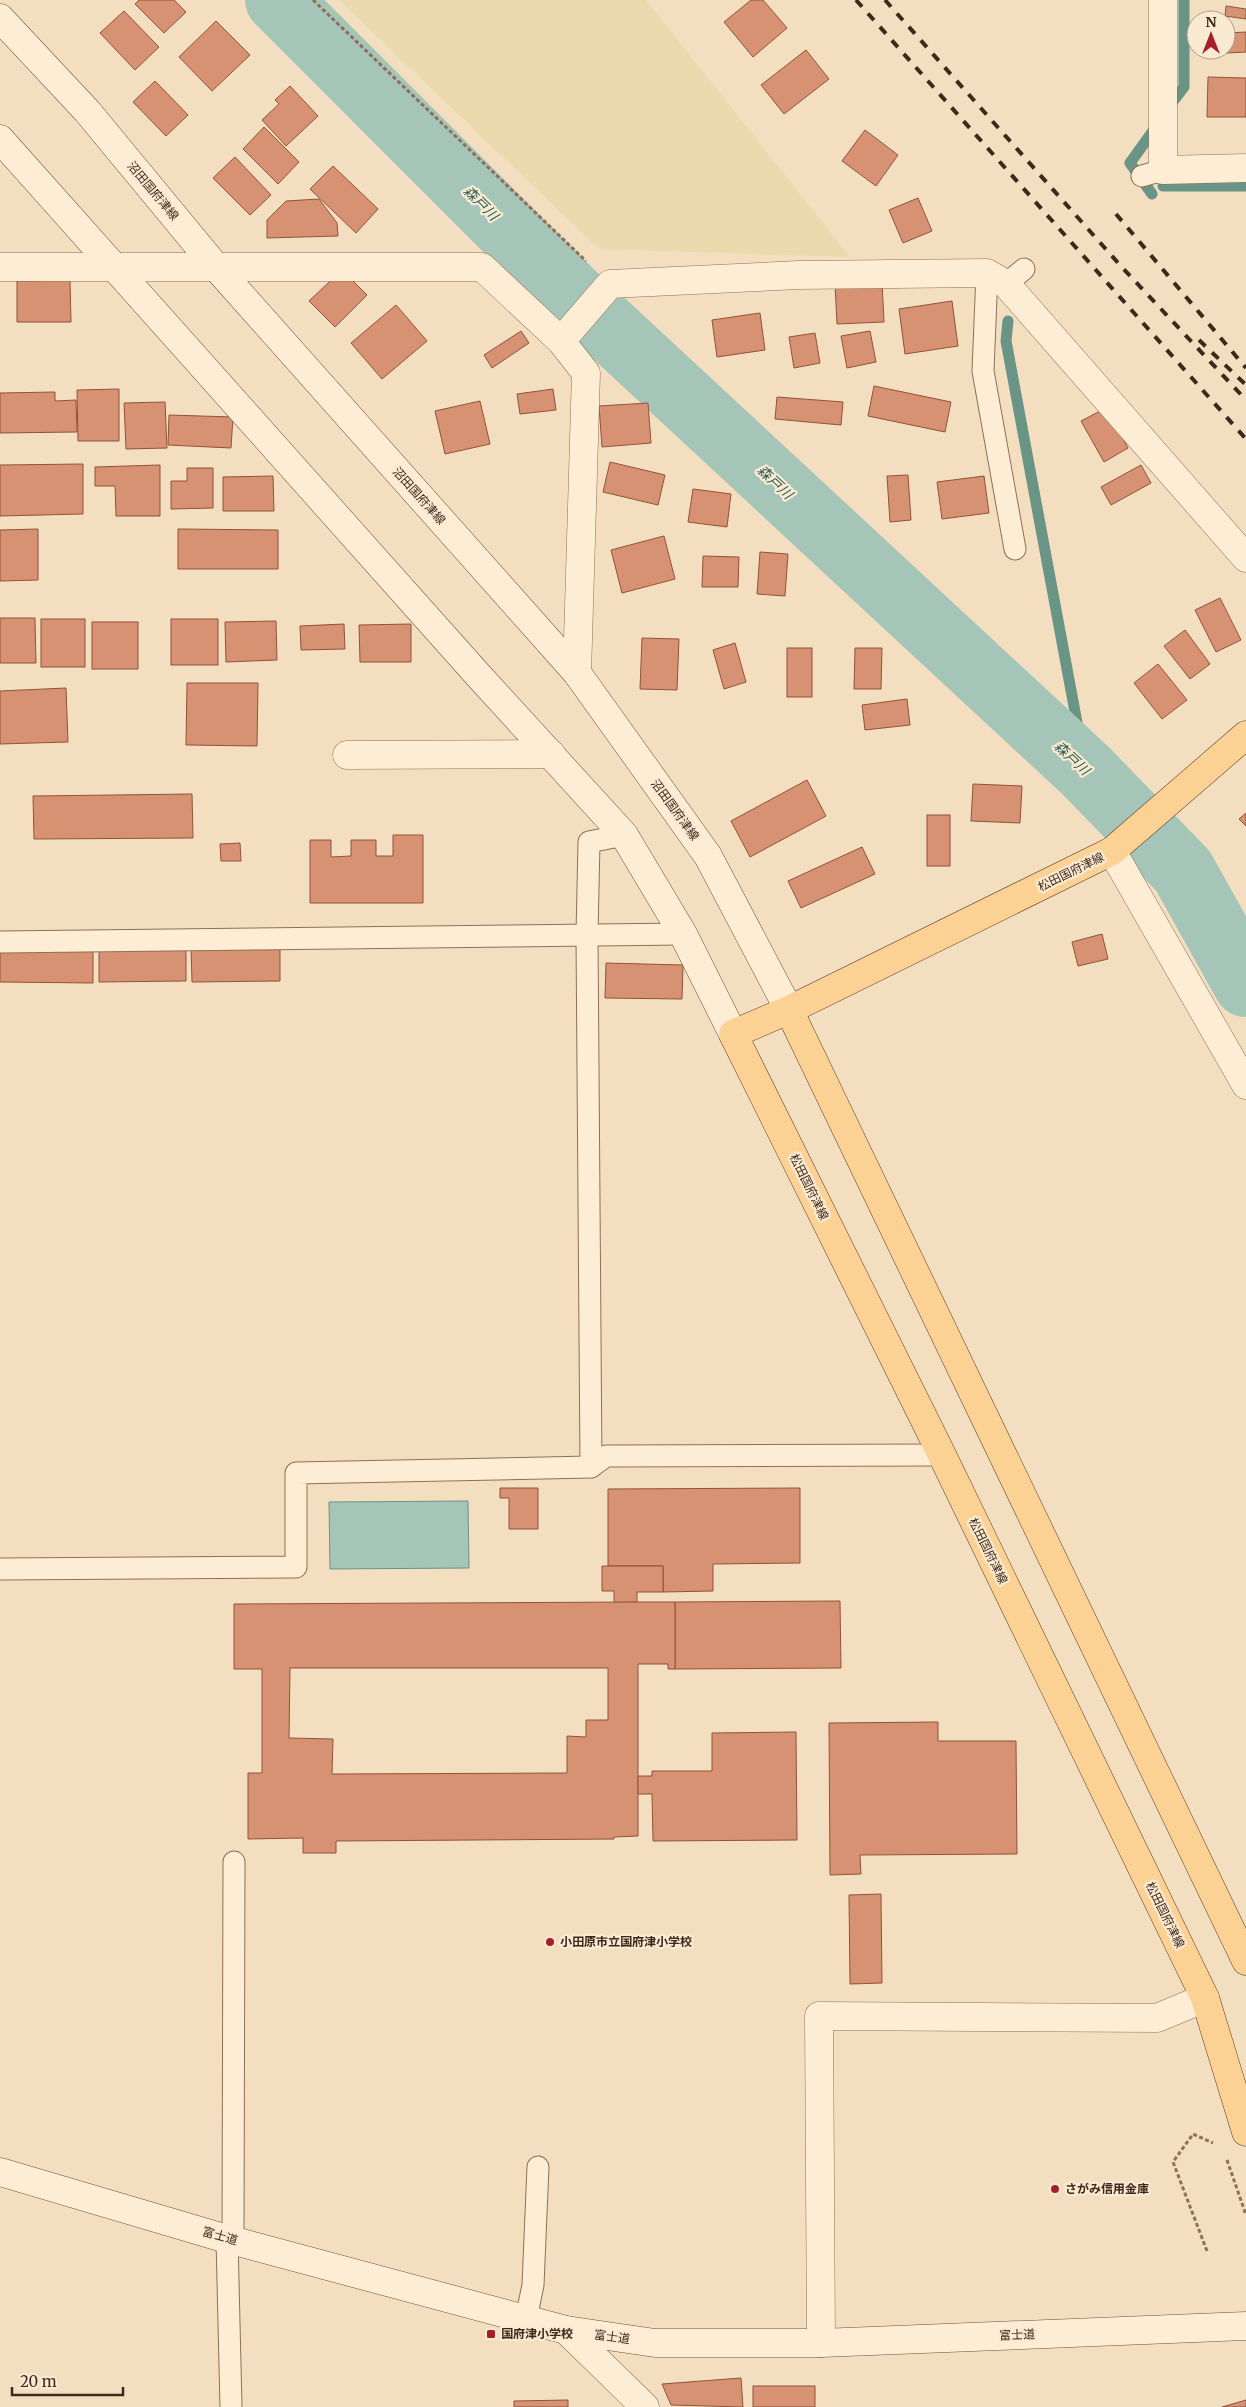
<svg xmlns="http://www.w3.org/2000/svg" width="1246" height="2407" viewBox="0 0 1246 2407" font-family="Merriweather,'Noto Sans JP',serif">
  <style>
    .farmland { fill: #eadaad }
    .water { fill: #a4c5b8; stroke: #699486 }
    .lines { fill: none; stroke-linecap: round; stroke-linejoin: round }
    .stream { stroke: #699486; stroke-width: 11 }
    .river { stroke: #a4c5b8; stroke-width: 66 }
    .building { fill: #d69272; stroke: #915338; fill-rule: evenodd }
    .lane-casing { stroke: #8f6f56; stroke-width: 23 }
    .street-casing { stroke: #8f6f56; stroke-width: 29 }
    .secondary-casing { stroke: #714f39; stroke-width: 29 }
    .primary-casing { stroke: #5c3d2a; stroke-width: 29 }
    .path { stroke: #8f6f56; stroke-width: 3; stroke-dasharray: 4 2.5; stroke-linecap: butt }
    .lane { stroke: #fdedd5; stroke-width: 21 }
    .street { stroke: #fdedd5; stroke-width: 28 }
    .secondary { stroke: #fdedd5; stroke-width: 28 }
    .primary { stroke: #fbd194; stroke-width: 28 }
    .rail { stroke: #3d291c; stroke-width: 4; stroke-dasharray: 9 9; stroke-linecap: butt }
    .poi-dot { fill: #a61e2c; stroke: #faead1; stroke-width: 2 }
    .labels { text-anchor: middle; stroke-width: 4.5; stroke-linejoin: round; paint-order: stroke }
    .street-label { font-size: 12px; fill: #3d291c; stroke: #faead1 }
    .poi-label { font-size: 12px; font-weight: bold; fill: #3d291c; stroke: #faead1; text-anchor: start }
    .water-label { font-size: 14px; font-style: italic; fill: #295e56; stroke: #faead1 }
  </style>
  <rect width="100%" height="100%" fill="#f3dfc0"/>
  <polygon class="farmland" points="339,0 646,0 850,257 599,249"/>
  <polygon class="water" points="468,1501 469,1568 330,1569 329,1502"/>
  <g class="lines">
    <g class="stream">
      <polyline points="1168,108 1184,87 1184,0"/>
      <polyline points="1163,186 1246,186"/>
      <polyline points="1152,194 1130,163 1158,124"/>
      <polyline points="1008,321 1006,341 1086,771"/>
    </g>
    <polyline class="river" points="278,0 574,296 1086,771 1183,871 1246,984"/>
  </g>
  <g class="building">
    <polygon points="139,0 174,0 186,12 164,33 135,4"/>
    <polygon points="751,0 763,0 787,28 753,57 724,22"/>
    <polygon points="1226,6 1246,9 1246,19 1225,16"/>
    <polygon points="124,11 159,47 135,70 100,33"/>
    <polygon points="216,21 250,55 212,91 179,57"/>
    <polygon points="1246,32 1246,52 1209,54 1209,50 1226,50 1226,33"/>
    <polygon points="806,50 829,79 784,114 761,85"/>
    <polygon points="1208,77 1246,78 1246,117 1207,117"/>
    <polygon points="155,81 188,115 166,136 133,102"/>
    <polygon points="290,86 318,116 286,146 262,120 279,104 275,100"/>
    <polygon points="264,127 299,162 278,184 243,149"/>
    <polygon points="865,130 898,155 876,186 842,161"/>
    <polygon points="235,157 271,195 250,215 213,178"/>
    <polygon points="333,166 378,209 356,233 310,189"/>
    <polygon points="918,198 932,231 903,243 889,210"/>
    <polygon points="319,199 337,223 338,236 267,238 267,220 286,201"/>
    <polygon points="342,270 367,295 335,327 309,301"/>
    <polygon points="70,280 71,322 17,322 17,281"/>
    <polygon points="882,282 884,322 837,324 835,284"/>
    <polygon points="952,301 958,346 905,354 899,309"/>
    <polygon points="396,305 427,341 382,379 351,343"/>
    <polygon points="760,313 765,350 717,357 712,320"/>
    <polygon points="521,331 529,343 492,368 484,355"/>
    <polygon points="870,331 876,362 847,368 841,336"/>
    <polygon points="815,333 820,363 794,368 789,337"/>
    <polygon points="874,386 951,402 945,432 868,416"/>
    <polygon points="119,389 119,441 78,441 77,390"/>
    <polygon points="553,389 556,410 520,414 517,394"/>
    <polygon points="55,392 55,401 76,400 77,432 0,433 0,393"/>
    <polygon points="777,397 843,402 841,425 775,419"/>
    <polygon points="480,401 490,444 445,454 435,411"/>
    <polygon points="165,402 167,448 126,449 124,403"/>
    <polygon points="648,403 651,443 602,447 599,406"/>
    <polygon points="1106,408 1128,448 1104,462 1081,421"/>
    <polygon points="169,415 233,417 231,448 168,445"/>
    <polygon points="610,462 665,475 658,505 603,492"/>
    <polygon points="83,464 83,514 0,516 0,465"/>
    <polygon points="160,465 160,516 116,516 115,486 95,486 95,467"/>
    <polygon points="1141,465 1151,483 1111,505 1101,487"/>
    <polygon points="187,468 213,468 213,508 171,509 171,481 187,481"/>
    <polygon points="908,475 911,520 890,522 887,476"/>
    <polygon points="273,476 274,511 223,511 223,477"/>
    <polygon points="984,476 989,513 942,519 937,482"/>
    <polygon points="693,489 731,494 727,527 688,522"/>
    <polygon points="38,529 38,580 0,581 0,530"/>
    <polygon points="178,529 278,530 278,569 178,569"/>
    <polygon points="664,536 675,579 622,593 611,550"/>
    <polygon points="760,552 788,554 785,596 757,594"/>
    <polygon points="703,556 739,557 738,587 702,587"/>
    <polygon points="1220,598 1241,640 1216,652 1195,610"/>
    <polygon points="0,618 35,618 36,663 0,663"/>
    <rect x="41" y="619" width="44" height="48"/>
    <rect x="171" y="619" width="47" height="46"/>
    <polygon points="276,621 277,660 226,662 225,622"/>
    <rect x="92" y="622" width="46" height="47"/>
    <polygon points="344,624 345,649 301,650 300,626"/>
    <polygon points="411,624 411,662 360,662 359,625"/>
    <polygon points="1185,630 1210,664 1190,679 1164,646"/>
    <polygon points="642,638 679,639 677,690 640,689"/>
    <polygon points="735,643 746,682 724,689 713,650"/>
    <rect x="787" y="648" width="25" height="49"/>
    <polygon points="855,648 882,648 881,689 854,689"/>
    <polygon points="1158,664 1187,700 1162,719 1134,683"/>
    <polygon points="187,683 258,683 257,746 186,745"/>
    <polygon points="66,688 68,742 0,744 0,691"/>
    <polygon points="907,699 910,725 865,730 862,705"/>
    <polygon points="807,780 826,816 750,857 731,821"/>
    <polygon points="973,784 1022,786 1020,823 971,821"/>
    <polygon points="192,794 193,838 34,839 33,796"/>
    <polygon points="1246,813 1246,826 1239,819"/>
    <rect x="927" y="815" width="23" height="51"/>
    <polygon points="393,835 423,835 423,903 310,903 310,840 331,840 331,857 351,856 351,840 376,840 376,856 393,856"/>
    <polygon points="240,843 241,861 221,861 220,844"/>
    <polygon points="862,847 875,874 801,908 788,881"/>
    <polygon points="1102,934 1108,959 1078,966 1072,942"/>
    <polygon points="280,947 280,981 192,982 191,948"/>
    <polygon points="0,948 93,950 93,983 0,982"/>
    <polygon points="99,948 186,948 186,981 99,982"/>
    <polygon points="606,963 683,965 682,999 605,998"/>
    <polygon points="500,1488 538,1488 538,1529 509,1529 509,1498 500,1498"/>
    <polygon points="800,1488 800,1563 713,1564 713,1591 663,1592 663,1566 608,1566 608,1489"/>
    <polygon points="602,1566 663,1566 663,1592 637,1592 637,1602 614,1603 614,1591 602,1591"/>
    <polygon points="840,1601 841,1668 675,1669 675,1602"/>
    <path d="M637,1602H675V1669H668V1664H638V1836L614,1837V1839L336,1841V1853H303V1838L248,1839V1773H262V1669H234V1604ZM290,1668H608V1720H586V1737L567,1736V1773L332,1774L333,1739L289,1738Z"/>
    <polygon points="938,1722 938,1741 1016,1741 1017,1854 860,1855 861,1874 830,1875 829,1723"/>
    <polygon points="796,1732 797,1840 653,1841 652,1794 638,1794 638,1776 652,1776 652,1771 712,1771 712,1733"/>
    <polygon points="881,1894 882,1983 850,1984 849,1895"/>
    <polygon points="741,2378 743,2407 671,2405 662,2384"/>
    <rect x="753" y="2386" width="62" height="21"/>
    <polygon points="568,2400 568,2407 514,2407 514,2401"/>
    <polygon points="1246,2400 1246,2407 1222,2407"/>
  </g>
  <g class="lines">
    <g class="lane-casing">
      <g id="lane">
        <polyline points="1142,176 1163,170"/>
        <polyline points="987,273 983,371 1015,549"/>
        <polyline points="1006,284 1024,269"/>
        <polyline points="0,942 683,934"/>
        <polyline points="591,1467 587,935 589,842 624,835"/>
        <polyline points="0,1569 296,1567 296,1473 591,1467 606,1456 942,1455"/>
        <polyline points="227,2239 231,2407"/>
        <polyline points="233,2240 234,1862"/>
        <polyline points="526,2319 533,2285 538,2167"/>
      </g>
    </g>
    <g class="street-casing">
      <g id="street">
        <polyline points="1163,0 1163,170 1246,168"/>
        <polyline points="0,267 482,267 561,341 586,373 577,673"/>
        <polyline points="561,341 610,284 799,275 987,273 1006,284 1246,558"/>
        <polyline points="347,755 551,754"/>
        <polyline points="1112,851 1246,1085"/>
        <polyline points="566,2330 645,2407"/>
        <polyline points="821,2343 819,2016 1157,2018 1205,1998"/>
      </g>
    </g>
    <g class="secondary-casing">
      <g id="secondary">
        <polyline points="0,18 87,111 216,267 577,673 708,856 789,1010"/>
        <polyline points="0,139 478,675 624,835 683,934 733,1034"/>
        <polyline points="0,2172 227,2239 566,2330 655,2343 821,2343 1246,2326"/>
      </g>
    </g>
    <g class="primary-casing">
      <g id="primary">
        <polyline points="1246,735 1112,851 789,1010 733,1034 942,1455 1205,1998 1246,2132"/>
        <polyline points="789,1010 1246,1961"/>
      </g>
    </g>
    <g class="path">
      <polyline points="313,0 586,261"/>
      <polyline points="1227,2160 1246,2215"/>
      <polyline points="1207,2251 1173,2162 1193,2134 1213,2143"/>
    </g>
    <use href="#lane" class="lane"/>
    <use href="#street" class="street"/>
    <use href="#secondary" class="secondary"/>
    <use href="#primary" class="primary"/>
    <g class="rail">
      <polyline points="856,0 1246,439"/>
      <polyline points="885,0 1119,264 1246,400"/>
      <polyline points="1116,214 1246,368"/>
      <polyline points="1199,340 1246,385"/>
    </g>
  </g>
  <g class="poi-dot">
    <circle cx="550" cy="1942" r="5"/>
    <circle cx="1055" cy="2189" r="5"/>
    <rect x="486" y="2329" width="10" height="10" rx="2.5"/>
  </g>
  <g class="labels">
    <g class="street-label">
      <text transform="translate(153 191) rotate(50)" y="4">沼田国府津線</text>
      <text transform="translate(419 496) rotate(48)" y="4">沼田国府津線</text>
      <text transform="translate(675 810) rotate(54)" y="4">沼田国府津線</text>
      <text transform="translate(1071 872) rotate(-26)" y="4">松田国府津線</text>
      <text transform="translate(809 1187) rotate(64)" y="4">松田国府津線</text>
      <text transform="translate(988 1551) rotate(64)" y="4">松田国府津線</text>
      <text transform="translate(1165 1915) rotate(64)" y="4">松田国府津線</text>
      <text transform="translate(220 2236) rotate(16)" y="4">富士道</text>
      <text transform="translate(1017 2335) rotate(-2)" y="4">富士道</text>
      <text transform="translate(612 2337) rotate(8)" y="4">富士道</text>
    </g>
    <g class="poi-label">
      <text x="560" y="1946">小田原市立国府津小学校</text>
      <text x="1065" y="2193">さがみ信用金庫</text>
      <text x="501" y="2338">国府津小学校</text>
    </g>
    <g class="water-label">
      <text transform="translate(481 203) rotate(45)" y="5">森戸川</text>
      <text transform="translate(775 482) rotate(43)" y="5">森戸川</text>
      <text transform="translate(1072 758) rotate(43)" y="5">森戸川</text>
    </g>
  </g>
  <g transform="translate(1211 35)"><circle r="24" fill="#faead1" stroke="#ae9d89"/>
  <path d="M0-4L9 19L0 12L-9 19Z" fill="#a61e2c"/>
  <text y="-8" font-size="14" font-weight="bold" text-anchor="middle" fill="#3d291c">N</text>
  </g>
  <path d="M12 2387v8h111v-8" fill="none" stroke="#3d291c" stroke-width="2.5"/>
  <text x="20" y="2387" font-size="15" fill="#3d291c" stroke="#faead1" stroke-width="4" paint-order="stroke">20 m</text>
</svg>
